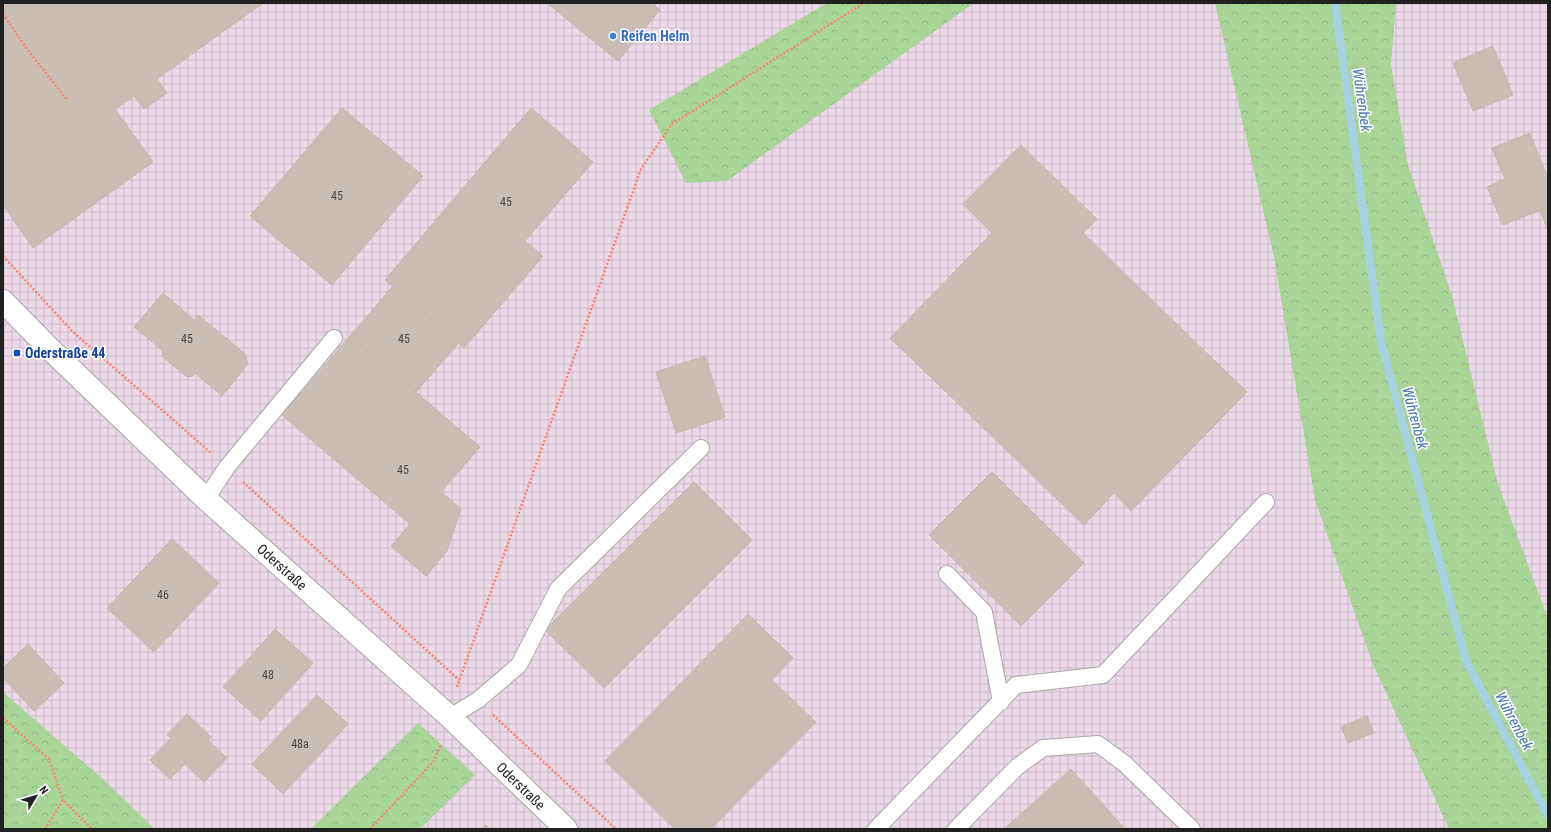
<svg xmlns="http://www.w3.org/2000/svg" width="1551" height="832" viewBox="0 0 1551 832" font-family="'Roboto Condensed',sans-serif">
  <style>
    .industrial { fill: url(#industrial-grid) }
    .forest { fill: url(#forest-crowns) }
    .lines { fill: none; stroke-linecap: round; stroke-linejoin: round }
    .stream { stroke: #a5d3e3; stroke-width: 8 }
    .building { fill: #c8beb6; stroke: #c6b6a8 }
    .service-casing { stroke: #a8a8a8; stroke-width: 18 }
    .minor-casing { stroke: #a8a8a8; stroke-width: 24 }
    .path { stroke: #ff816c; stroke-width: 2.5; stroke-dasharray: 2 2; stroke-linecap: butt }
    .service { stroke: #fff; stroke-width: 16 }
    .minor { stroke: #fff; stroke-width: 22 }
    .shop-dot { fill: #3f7fe0; stroke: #fff; stroke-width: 1.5 }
    .transit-dot { fill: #1a4fb4; stroke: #fff; stroke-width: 1.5 }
    .labels { text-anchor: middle; stroke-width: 3; stroke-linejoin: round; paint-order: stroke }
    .number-label { font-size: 12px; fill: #4b4846 }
    .shop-label { font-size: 14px; font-weight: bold; fill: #366cbe; stroke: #fff; text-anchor: start }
    .transit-label { font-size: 14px; font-weight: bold; fill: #164399; stroke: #fff; text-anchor: start }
    .street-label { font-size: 14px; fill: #212121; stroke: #fff }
    .water-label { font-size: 15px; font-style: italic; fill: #4176b2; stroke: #fff }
  </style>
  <defs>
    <pattern id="industrial-grid" width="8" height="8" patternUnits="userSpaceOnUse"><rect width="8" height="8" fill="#ecd9e8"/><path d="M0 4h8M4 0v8" fill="none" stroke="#cabac7"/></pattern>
    <pattern id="forest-crowns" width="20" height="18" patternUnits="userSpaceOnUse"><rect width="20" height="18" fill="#a9d599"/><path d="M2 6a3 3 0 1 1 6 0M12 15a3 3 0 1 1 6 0" fill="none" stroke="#91b784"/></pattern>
  </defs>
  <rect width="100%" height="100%" fill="#f2efe8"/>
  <polygon class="industrial" points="3,3 1548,3 1548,829 12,829 3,733"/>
  <g class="forest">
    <polygon points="827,3 974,3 727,181 686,183 649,110"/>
    <polygon points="1215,3 1396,3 1391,64 1408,165 1452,296 1498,484 1548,619 1548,829 1449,829 1372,662 1315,500 1274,257"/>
    <polygon points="3,692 106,782 155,829 3,829"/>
    <polygon points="418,723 475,775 420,829 311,829"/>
  </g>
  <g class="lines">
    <polyline class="stream" points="1335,3 1381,342 1466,661 1548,816"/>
  </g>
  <g class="building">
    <polygon points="3,3 263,3 157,79 167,93 144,109 134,96 115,109 153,162 33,248 3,205"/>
    <polygon points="547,3 652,3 660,10 618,61"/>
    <polygon points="1493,46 1513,95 1473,111 1453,63"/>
    <polygon points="342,108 423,176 332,285 250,216"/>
    <polygon points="531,108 593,162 525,241 543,256 464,348 385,280"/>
    <polygon points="1530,133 1548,179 1548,207 1503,225 1487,187 1505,179 1492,148"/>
    <polygon points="1021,145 1097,219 1083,233 1247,392 1131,511 1114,493 1084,525 890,338 992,233 963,204"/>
    <polygon points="1548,207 1548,231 1540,210"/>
    <polygon points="393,286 459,343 416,392 350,336"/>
    <polygon points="163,293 194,320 198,315 245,354 248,364 222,396 195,373 193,376 187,377 163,357 162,350 134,327"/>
    <polygon points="350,336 480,447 441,492 461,509 447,551 426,576 391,546 410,524 282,415"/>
    <polygon points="705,356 725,417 676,433 656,372"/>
    <polygon points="992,472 1084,563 1021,626 929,535"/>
    <polygon points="694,482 752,540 604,688 545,630"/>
    <polygon points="172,539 219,583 154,652 107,608"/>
    <polygon points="748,614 793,658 772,680 816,722 711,829 675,829 605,761"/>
    <polygon points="275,629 313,663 261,721 223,687"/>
    <polygon points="28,644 64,683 34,711 3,678 3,668"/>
    <polygon points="317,695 348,724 283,794 252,764"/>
    <polygon points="187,714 211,737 208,740 227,758 204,782 185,764 170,779 150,760 171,738 167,735"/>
    <polygon points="1367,716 1374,733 1348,743 1341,727"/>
    <polygon points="1071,769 1125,829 1004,829"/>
    <polygon points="486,825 489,829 481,829"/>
  </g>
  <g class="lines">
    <g class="service-casing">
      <g id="service">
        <polyline points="206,499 227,467 334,338"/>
        <polyline points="947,574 984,612 1001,702"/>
        <polyline points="450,717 478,700 519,665 558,589 701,448"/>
        <polyline points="876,829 1016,685 1103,675 1266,502"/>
        <polyline points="956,829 1017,767 1043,748 1098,744 1125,764 1192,829"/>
      </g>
    </g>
    <g class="minor-casing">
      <polyline id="minor" points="3,301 48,347 206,499 450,717 566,829"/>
    </g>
    <g class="path">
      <polyline points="3,14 27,49 68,101"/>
      <polyline points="3,256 72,331 211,453"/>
      <polyline points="243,482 459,680"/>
      <polyline points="457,687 641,169 672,124 864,3"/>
      <polyline points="493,715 616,829"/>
      <polyline points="3,718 49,759 63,800"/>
      <polyline points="45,829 63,800 92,829"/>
      <polyline points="370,829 434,761 441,744"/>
    </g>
    <use href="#service" class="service"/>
    <use href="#minor" class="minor"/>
  </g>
  <circle class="shop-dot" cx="613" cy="36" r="4"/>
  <rect class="transit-dot" x="13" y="349" width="8" height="8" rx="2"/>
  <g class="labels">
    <g class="number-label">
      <text x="337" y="200">45</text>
      <text x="506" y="206">45</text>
      <text x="187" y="343">45</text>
      <text x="404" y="343">45</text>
      <text x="403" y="474">45</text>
      <text x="163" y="599">46</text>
      <text x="268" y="679">48</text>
      <text x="300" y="748">48a</text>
    </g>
    <g class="shop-label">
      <text x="621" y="41">Reifen Helm</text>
    </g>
    <g class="transit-label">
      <text x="25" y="358">Oderstraße 44</text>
    </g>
    <g class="street-label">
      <text transform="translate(282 567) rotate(42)" y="5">Oderstraße</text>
      <text transform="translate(521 786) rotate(44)" y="5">Oderstraße</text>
    </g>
    <g class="water-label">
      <text transform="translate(1362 100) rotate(82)" y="5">Wührenbek</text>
      <text transform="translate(1415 418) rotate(75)" y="5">Wührenbek</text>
      <text transform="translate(1514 721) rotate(62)" y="5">Wührenbek</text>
    </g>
  </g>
  <rect width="1551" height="832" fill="none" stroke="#212121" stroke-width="8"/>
  <g transform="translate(36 796) rotate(52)" stroke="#ffffff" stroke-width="3" paint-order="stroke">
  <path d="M0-3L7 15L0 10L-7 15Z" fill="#212121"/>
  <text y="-6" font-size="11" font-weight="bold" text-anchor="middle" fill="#212121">N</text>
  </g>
</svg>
